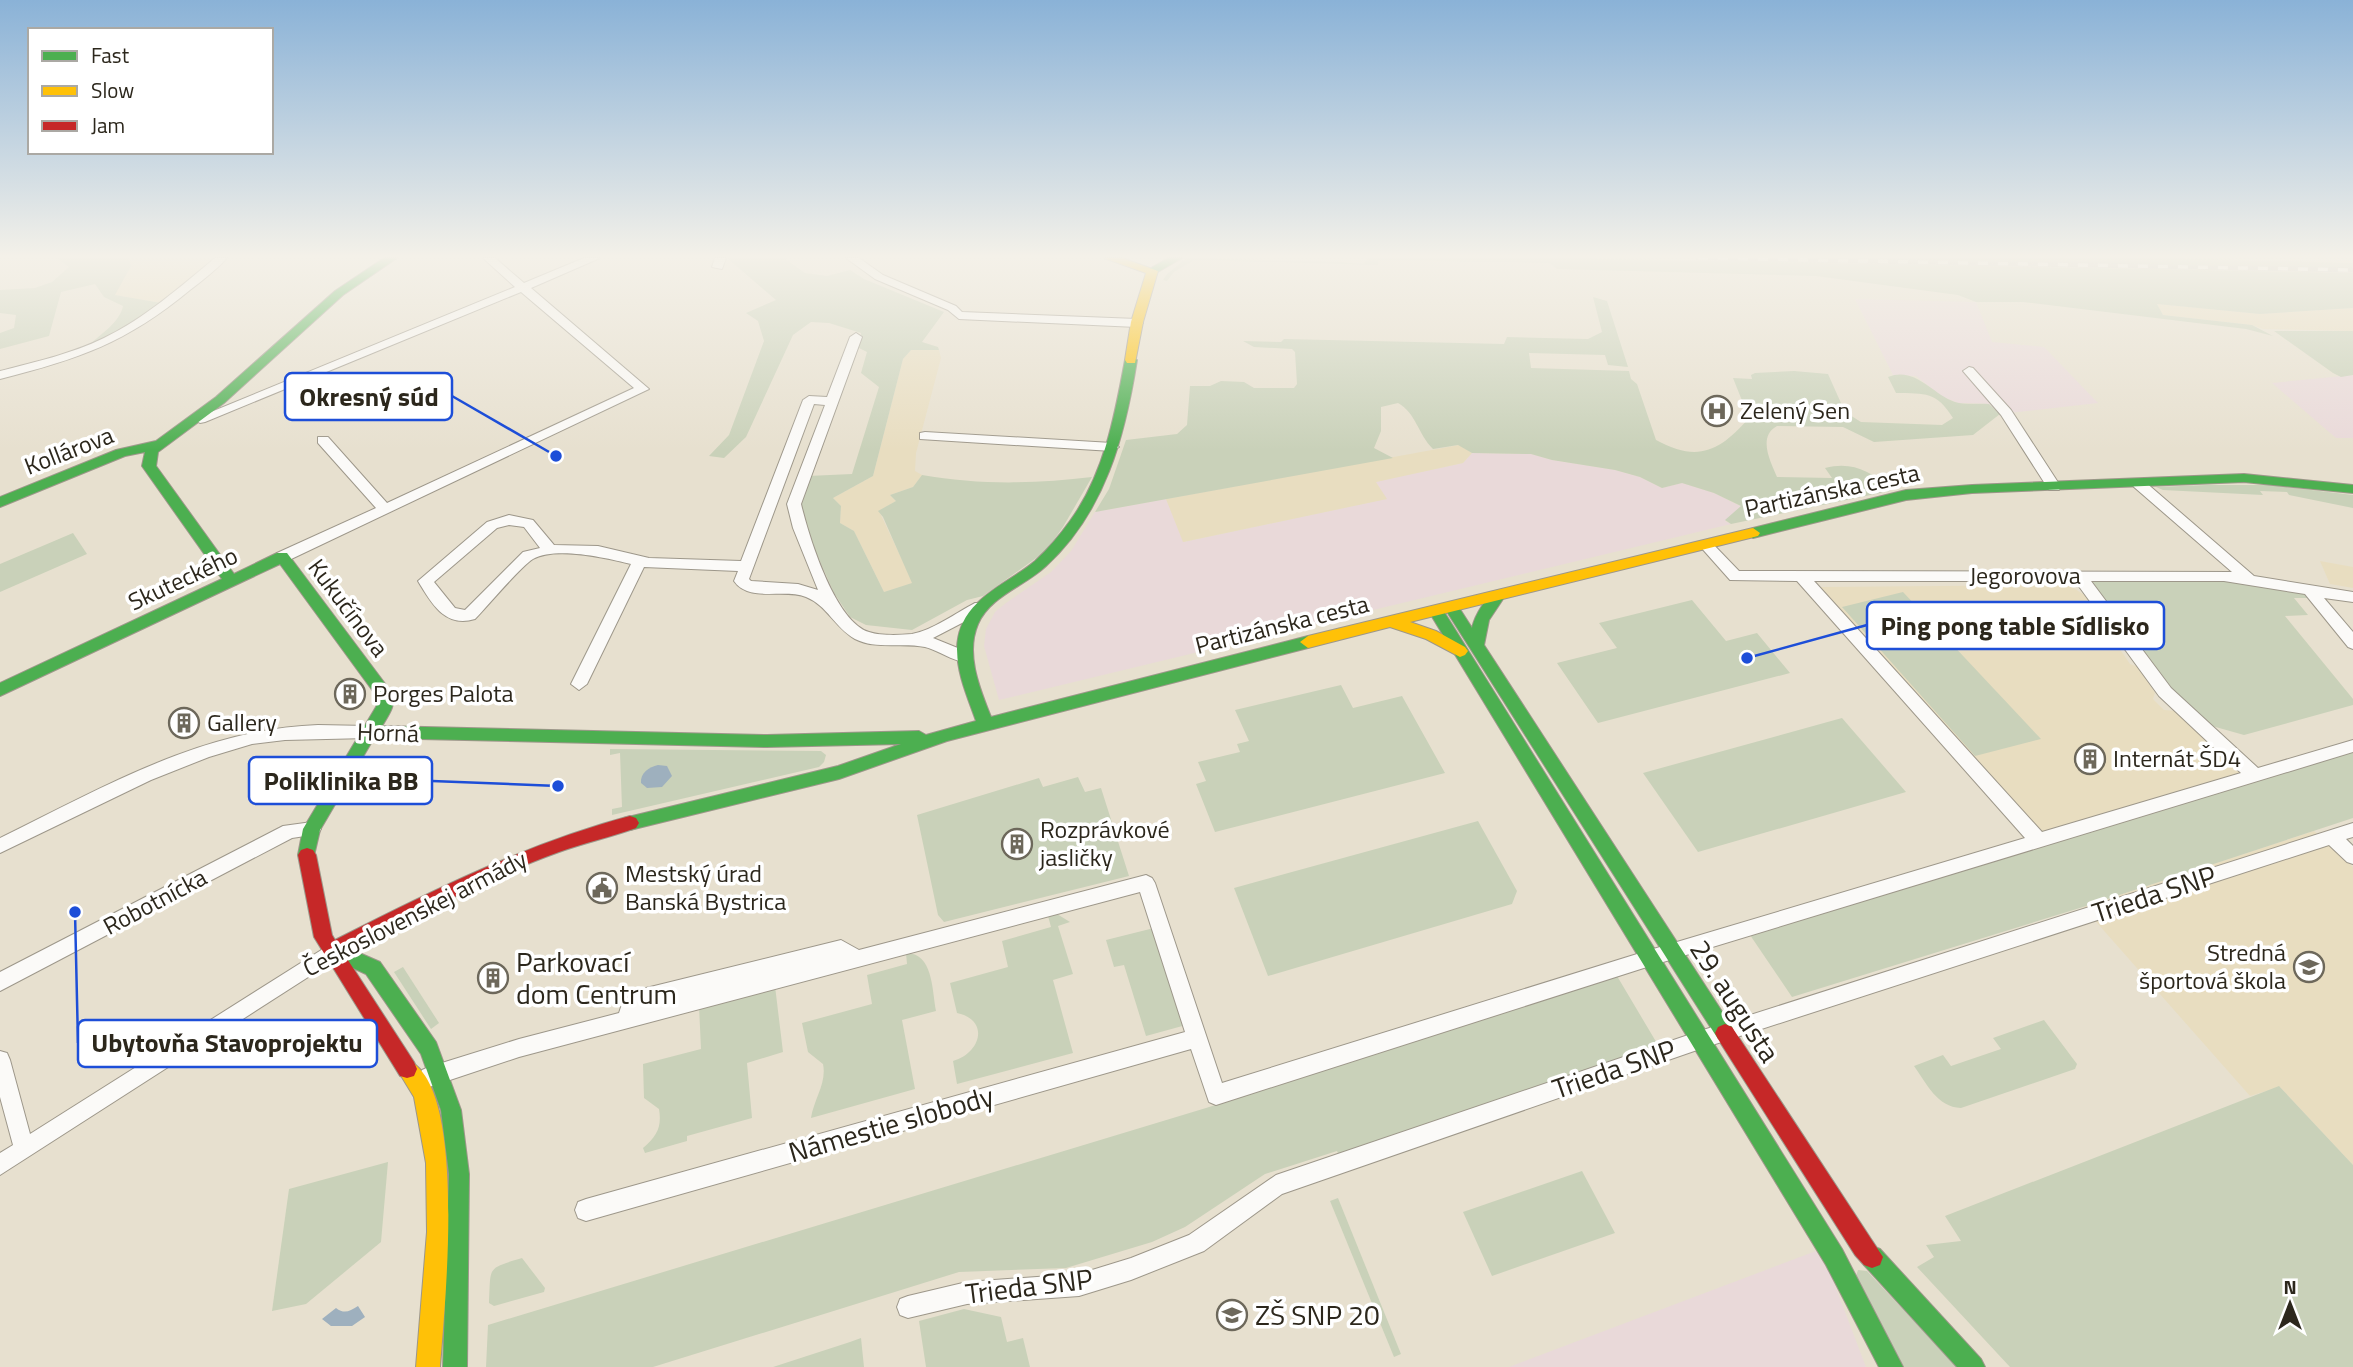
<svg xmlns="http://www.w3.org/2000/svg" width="2353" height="1367" viewBox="0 0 2353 1367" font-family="'Titillium Web',sans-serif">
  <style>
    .commercial { fill: #e9d9d9 }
    .built { fill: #e8ddc0 }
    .green { fill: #c9d1b9 }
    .water { fill: #9eb0be }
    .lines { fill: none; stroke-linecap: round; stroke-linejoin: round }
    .street-casing { stroke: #9d978a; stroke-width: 2 }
    .fast-casing { stroke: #9d978a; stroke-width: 2 }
    .slow-casing { stroke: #9d978a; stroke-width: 2 }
    .jam-casing { stroke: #9d978a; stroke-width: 2 }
    .street { fill: #fbfaf8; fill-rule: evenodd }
    .fast { fill: #4caf50; fill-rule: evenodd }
    .slow { fill: #ffc107; fill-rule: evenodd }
    .jam { fill: #c62828; fill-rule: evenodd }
    .rail-casing { stroke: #c4c2be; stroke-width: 5 }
    .rail { stroke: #fff; stroke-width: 3.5; stroke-dasharray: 10; stroke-linecap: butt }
    .labels { text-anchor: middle; stroke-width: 7; stroke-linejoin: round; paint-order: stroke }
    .poi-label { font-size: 24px; fill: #2c271c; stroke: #fff; text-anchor: start }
    .street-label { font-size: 24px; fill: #2c271c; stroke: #fff }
    .near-street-label { font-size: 28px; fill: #2c271c; stroke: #fff }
    .near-poi-label { font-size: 28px; fill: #2c271c; stroke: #fff; text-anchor: start }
    .leader { fill: none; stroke: #1d4ed8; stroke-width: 2.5 }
    .callout-dot { fill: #1d4ed8; stroke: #fff; stroke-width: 2.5 }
    .callout { fill: #fff; stroke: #1d4ed8; stroke-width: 2.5 }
    .callout-label { font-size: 26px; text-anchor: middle; font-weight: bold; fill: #2c271c }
  </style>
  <rect width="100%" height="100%" fill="#e7e0cf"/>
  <g class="commercial">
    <polygon points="1855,299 1976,302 1992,342 2044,347 2098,403 2000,414 1989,404 1958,403 1941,396 1916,376 1893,375"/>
    <polygon points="2353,375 2353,438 2336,438 2272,383"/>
    <polygon points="1472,453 1531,454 1552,460 1615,470 1640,477 1662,488 1682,483 1714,493 1742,507 1725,521 1731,524 999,700 984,646 986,629 995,612 1006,603 1051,572 1071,551 1095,512 1166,499 1184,542 1386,499 1375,482 1463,463"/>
    <polygon points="1816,1251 1831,1275 1866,1367 1509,1367"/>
  </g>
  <g class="built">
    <polygon points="128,258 218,258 161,303 114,295 131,266"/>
    <polygon points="2157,304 2260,314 2353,308 2353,331 2263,329 2252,325 2163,315"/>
    <polygon points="911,350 939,350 941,358 916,453 915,471 922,475 913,487 890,495 896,501 879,511 913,583 884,592 854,531 840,523 841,506 833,498 873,476 903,359"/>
    <polygon points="1459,445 1472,453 1463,463 1376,482 1387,499 1183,542 1166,499"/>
    <polygon points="2320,561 2353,567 2353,588 2330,584"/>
    <polygon points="2069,585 2089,598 2117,637 2115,642 2130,664 2138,667 2155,693 2153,699 2164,710 2176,711 2252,781 2049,842 1819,591 1820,587"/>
    <polygon points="2314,831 2353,867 2353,1165 2280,1087 2250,1096 2083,907"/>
  </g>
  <g class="green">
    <path d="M57,258H128L131,266L115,295L161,303L124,328L89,345C101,334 120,322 123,306L104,297L95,284L61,292L49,336L0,349V333L14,328L16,315L0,313V290L35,288L52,282L69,267Z"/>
    <path d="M727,258H784L805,273L827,276L850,270L864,279L944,312L922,342L938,347L939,350H911L903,359L873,476L833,498L841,506L840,523L854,531L884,592L912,583L883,517L878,511L896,501L890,495L913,487L922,475C978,485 1035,484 1092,477L1063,527L1046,551L983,596L967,600L912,630L866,625L850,617L834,593L797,510L808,476L852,474L879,387L861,373L867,352L859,348L861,333L829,323L811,322L793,335L746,437L724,458L709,456L729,435L764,341L758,321L746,313L776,300Z"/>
    <polygon points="1187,258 1341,262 1363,264 1368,258 1557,258 2353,273 2353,308 2260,314 2157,304 2163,315 2252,325 2273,336 2246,329 2023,302 1976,302 1958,295 1816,276 1557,269 1550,263 1378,260 1378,265 1194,260 1174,272 1167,281 1163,280 1167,274"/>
    <polygon points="1796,258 2158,258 2353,263 2353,269"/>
    <path d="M1593,297L1607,301L1628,367L1608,365L1605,355L1529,353L1531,368L1629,371L1631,379L1637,384L1656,440C1698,463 1720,451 1749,418L1733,378L1752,379L1751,375L1755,373L1794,371L1828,374L1845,412L1861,422L1942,425L1953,418C1936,391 1926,394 1896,393L1888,377C1915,366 1932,394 1955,402C1965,405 1978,403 1989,404L2000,414L1973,435L1874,442L1843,427L1777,426C1757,437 1771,462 1777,477L1832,478L1825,468C1852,461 1869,471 1890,487V491L1731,524L1725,520L1741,506L1714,493L1682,483L1662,488L1640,477L1615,470L1552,460L1531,454L1472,453L1458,445L1433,449C1418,434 1416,413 1398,403L1381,407V431L1374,448L1393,458L1095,512L1109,489L1126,440L1177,434L1187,425L1190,386H1210L1221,381L1244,382L1254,388H1294L1297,384L1295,352L1292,349L1254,347L1243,341L1281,342L1284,339L1504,344L1507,337L1588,339L1602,332Z"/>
    <polygon points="2274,331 2353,331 2353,375 2341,377 2333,373"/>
    <polygon points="2207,485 2269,485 2353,495 2353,508 2289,495 2287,492 2260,491 2263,495 2163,490 2156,487"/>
    <polygon points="73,533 87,554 0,592 0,564"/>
    <polygon points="2092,582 2229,582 2299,592 2310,598 2294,598 2308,615 2285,616 2353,699 2353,705 2244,735 2205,724 2168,687"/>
    <polygon points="1903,592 2041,739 1975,756 1842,607"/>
    <polygon points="1692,600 1726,641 1757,633 1790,673 1598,723 1557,663 1617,648 1599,623"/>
    <polygon points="1341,685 1353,708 1402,696 1445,773 1215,832 1196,784 1206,781 1198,762 1240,752 1237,744 1249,741 1235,710"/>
    <polygon points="1842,718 1906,792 1698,852 1643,773"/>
    <polygon points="610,749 821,751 826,755 824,762 819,767 612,815 612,809 622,807 620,753 610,755"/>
    <polygon points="2353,751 2353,818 2083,907 1792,997 1750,935"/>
    <polygon points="1078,777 1085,792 1101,788 1129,876 944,922 938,915 917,815 1039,778 1043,787"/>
    <polygon points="1478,821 1517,891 1512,904 1268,976 1234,888"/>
    <path d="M1057,914L1070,922L1058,926L1073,974L1053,980L1073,1053L957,1084L953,1061C981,1053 990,1020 957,1013L950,983L1008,967L1002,941L1051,927L1048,916Z"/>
    <polygon points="1154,928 1186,1025 1146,1036 1124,965 1114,967 1106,940"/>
    <path d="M906,953C933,953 932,989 936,1011L902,1020L915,1089L811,1118C814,1099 827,1083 823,1064L808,1052L802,1023L872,1004L867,975L907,964Z"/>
    <polygon points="403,967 439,1023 431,1029 394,972"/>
    <polygon points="1617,976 1658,1045 1342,1163 1337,1151 1265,1174 1185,1227 1152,1242 1066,1268 959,1272 653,1367 486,1367 488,1325 1206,1108"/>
    <path d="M775,986L783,1052L747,1063L752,1118L687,1136V1141L645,1153L643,1148C657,1136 662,1127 659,1109L644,1098L643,1064L701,1049L699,1006Z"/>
    <path d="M2044,1020L2077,1064L2075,1069L1961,1108C1937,1107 1927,1084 1914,1066L1943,1055L1951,1066L2001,1049L1993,1038Z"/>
    <polygon points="2279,1086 2353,1165 2353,1367 2010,1367 1917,1267 1934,1257 1926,1245 1961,1241 1945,1216"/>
    <polygon points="388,1162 381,1242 306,1304 272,1311 289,1189"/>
    <polygon points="1582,1171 1615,1233 1492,1276 1463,1212"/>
    <polygon points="1338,1198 1401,1354 1394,1357 1330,1201"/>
    <path d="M522,1258L545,1288L544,1292L494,1306L489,1303C491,1266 486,1269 522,1258Z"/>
    <polygon points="1858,1270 1867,1271 1957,1367 1903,1367 1856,1276"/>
    <polygon points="964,1309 1001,1317 1007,1342 1023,1338 1030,1367 926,1367 919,1321"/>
    <polygon points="861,1338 864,1367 773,1367 850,1342"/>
  </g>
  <g class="water">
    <path d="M658,765L667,766L672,776L662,787L647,788L641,783C640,773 649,767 658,765Z"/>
    <path d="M358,1306L365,1317L352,1326H331L322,1319L336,1308C344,1314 349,1312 358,1306Z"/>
  </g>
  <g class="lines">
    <g class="street-casing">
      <g id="street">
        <path d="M215,258H227C216,270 203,280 190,290C126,343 79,359 0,379V371C35,362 71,354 104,338C145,318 180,287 215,258Z"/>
        <polygon points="483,258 495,258 524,283 584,258 600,258 531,288 649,389 287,561 277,561 275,557 277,553 376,508 318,443 318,437 328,437 387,503 634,388 521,292 205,422 200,423 194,419 515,287"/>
        <polygon points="715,258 726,258 722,269 712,267"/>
        <polygon points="846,258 859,258 883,275 956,306 962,312 1137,319 1143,323 1137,327 959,319 948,310 875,279"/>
        <path d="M856,333L862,337L801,504C809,537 835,622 869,632C881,636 901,635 912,634C933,630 956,613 975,603H985L987,607L985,611L933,638L970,653L973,657L970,661C957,665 939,650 925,647C902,642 877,650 855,639C835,628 827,605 806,597C784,588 749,603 734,581L738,571L644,567L587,684L579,690L571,684L631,564C607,558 556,546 533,559C520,567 488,606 475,619C445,628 432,604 418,581L487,522L509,515L533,520L554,545L598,546L649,558L741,561L803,400L809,396L827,397L850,337ZM814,404L825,405L787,504L793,528L818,590L798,584L751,581L749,579ZM509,525L524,527L540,548L523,552L465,610L455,608L434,582L497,528Z"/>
        <polygon points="1969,367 1973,368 2011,410 2061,487 2059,490 2049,490 2001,415 1963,371"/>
        <polygon points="925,432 1112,443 1119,447 1112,451 920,439 920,433"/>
        <path d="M2139,480L2144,481L2254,576L2353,592V602L2324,598L2353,632V649L2348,647L2305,594L2224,581H2091L2171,688L2258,768L2353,740V752L1650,966L1216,1105L1209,1102L1191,1049L586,1221L578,1218L575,1210L578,1202L586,1199L1185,1032L1140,892L519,1057L429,1087L422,1084L419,1077L422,1070L429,1067L519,1039L619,1013L623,1001L638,990L841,940L859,950L1146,875L1152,878L1155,883L1222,1083L1650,950L2025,838L1797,581L1730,580L1698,544L1700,541H1710L1739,571L2232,572L2134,487L2132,484L2134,481ZM1814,581H2075L2159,696L2241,773L2042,832Z"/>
        <path d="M318,725L368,726L374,728L376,732L374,736L368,738L285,740L252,744L209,757L151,780L0,853V838C102,788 202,729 318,725Z"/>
        <polygon points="312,822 318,824 321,829 318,834 292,838 0,991 0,972 283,826"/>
        <polygon points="2353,823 2353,837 2346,839 2353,846 2353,864 2347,862 2329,845 1700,1049 1282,1194 1204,1251 1131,1280 1079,1296 967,1304 908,1318 900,1315 897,1307 900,1299 908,1296 967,1282 1079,1274 1131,1258 1189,1235 1276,1175 1700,1031"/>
        <polygon points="334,942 341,944 343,950 341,956 0,1175 0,1153 13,1145 0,1097 0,1051 7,1053 10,1060 30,1134"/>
      </g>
    </g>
    <g class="fast-casing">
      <g id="fast">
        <path d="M384,258H397L343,295L224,403L158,452L156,466L234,574L277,553H287L392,693C397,704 388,716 382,726L767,735L919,731L926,735L976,721C968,698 957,674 957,649C958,600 1004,587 1035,561C1048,549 1060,535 1070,521C1104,475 1115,415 1125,360L1131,356L1137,360C1125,436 1105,512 1046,566C1025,586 990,596 978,624C965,654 980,689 991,717L1308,636L1316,642L1308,648L947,741L839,779L630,830L624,828L621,823L624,818L838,766L901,744L767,747L374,738L320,830L313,860L307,862L301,860L298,855L303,829L376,707L378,698L280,564L0,696V683L222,579L142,466L145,452L125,456L0,507V497L116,450L156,441L216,397L335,291Z"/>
        <polygon points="1168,258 1182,258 1156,273 1146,271"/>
        <polygon points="2244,474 2353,485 2353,493 2244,482 1972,493 1906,500 1753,538 1746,533 1753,528 1906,490 1972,485"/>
        <path d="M1498,591L1505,596L1489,620L1484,645L1732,1027L1735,1033L1732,1039L1725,1042L1718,1039L1444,607L1446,603H1456L1472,628C1475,615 1486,596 1498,591Z"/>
        <polygon points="1436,606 1441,607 1842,1249 1903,1367 1879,1367 1826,1265 1431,615 1429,611 1431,607"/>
        <polygon points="334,942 380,962 436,1042 461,1110 469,1174 467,1367 443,1367 449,1174 441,1110 421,1054 366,974 327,956 325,950 327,944"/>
        <polygon points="1872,1246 1880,1249 1981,1359 1985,1367 1957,1367 1864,1265 1861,1257 1864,1249"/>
      </g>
    </g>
    <g class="slow-casing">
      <g id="slow">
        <polygon points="1104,258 1122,258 1158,271 1143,322 1135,363 1127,363 1125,360 1131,322 1146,273"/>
        <polygon points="1753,528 1760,533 1758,536 1410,622 1436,631 1465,647 1468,651 1465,655 1460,657 1426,639 1390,627 1308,648 1300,642 1308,636"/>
        <path d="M407,1060C469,1084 444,1312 440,1367H416L427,1232L426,1163L414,1097L397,1069L400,1062Z"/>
      </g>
    </g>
    <g class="jam-casing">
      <g id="jam">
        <path d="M630,816L636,818L639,823L636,828C611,837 584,843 559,852C484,879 414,917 344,954L414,1062L417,1069L414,1076L407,1078L400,1076L314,937L298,855L301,850L307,848L313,850L316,855L332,935L335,940C431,891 526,844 630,816Z"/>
        <polygon points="1725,1024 1732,1027 1871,1239 1883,1257 1880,1265 1872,1268 1864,1265 1855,1255 1718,1039 1715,1033 1718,1027"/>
      </g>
    </g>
    <use href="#street" class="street"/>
    <use href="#fast" class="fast"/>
    <use href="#slow" class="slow"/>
    <use href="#jam" class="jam"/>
    <g class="rail-casing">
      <polyline id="rail" points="1698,258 2353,270"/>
    </g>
    <use href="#rail" class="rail"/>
  </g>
  <linearGradient id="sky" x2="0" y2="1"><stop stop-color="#8ab2d7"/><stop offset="0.57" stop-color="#f4f1e9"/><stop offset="1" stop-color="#f4f1e9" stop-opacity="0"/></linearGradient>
  <rect width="2353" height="450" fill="url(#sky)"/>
  <defs>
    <g id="hospital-ring" transform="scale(1.575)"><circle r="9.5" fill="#fff" stroke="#6d685b" stroke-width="1.5"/><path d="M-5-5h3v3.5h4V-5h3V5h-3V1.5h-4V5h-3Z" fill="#6d685b"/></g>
    <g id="building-ring" transform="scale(1.575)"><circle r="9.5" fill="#fff" stroke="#6d685b" stroke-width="1.5"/><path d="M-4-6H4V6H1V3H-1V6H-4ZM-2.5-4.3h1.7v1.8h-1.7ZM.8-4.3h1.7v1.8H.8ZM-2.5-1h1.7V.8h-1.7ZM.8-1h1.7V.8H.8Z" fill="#6d685b"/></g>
    <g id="civic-ring" transform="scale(1.575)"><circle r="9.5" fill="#fff" stroke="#6d685b" stroke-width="1.5"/><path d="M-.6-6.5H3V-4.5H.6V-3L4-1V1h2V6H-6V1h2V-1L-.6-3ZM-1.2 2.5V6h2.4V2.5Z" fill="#6d685b"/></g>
    <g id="school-ring" transform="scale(1.575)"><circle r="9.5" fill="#fff" stroke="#6d685b" stroke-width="1.5"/><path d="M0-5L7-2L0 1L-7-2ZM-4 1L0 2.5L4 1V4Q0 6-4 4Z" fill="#6d685b"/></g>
  </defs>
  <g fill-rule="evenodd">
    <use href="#hospital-ring" x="1717" y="411"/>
    <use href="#building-ring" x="350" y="694"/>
    <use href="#building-ring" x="184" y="723"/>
    <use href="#building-ring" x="2090" y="759"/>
    <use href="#building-ring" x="1017" y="844"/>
    <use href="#civic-ring" x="602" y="888"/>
    <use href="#school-ring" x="2309" y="967"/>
    <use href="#building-ring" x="493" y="978"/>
    <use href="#school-ring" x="1232" y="1315"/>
  </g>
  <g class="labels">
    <g class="poi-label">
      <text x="1740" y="419">Zelený Sen</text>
      <text x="373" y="702">Porges Palota</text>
      <text x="207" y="731">Gallery</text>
      <text x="2113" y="767">Internát ŠD4</text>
      <text x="1040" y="838">Rozprávkové<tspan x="1040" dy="28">jasličky</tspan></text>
      <text x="625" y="882">Mestský úrad<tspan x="625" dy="28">Banská Bystrica</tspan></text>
      <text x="2286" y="961" text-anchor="end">Stredná<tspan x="2286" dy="28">športová škola</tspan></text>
    </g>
    <g class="street-label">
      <text transform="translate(69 451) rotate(-21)" y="8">Kollárova</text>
      <text transform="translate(1832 491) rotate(-12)" y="8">Partizánska cesta</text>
      <text x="2025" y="584">Jegorovova</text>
      <text transform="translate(183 579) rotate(-25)" y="8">Skuteckého</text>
      <text transform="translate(348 608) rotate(53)" y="8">Kukučínova</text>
      <text transform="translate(1282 625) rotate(-14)" y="8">Partizánska cesta</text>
      <text transform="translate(388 733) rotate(2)" y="8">Horná</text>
      <text transform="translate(155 902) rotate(-28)" y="8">Robotnícka</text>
      <text transform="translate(415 914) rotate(-27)" y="8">Československej armády</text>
    </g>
    <g class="near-street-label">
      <text transform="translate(2154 894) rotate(-18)" y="10">Trieda SNP</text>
      <text transform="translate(1735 1001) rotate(57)" y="10">29. augusta</text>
      <text transform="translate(1614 1069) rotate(-19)" y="10">Trieda SNP</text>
      <text transform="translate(891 1124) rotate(-16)" y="10">Námestie slobody</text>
      <text transform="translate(1029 1286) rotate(-7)" y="10">Trieda SNP</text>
    </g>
    <g class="near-poi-label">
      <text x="516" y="972">Parkovací<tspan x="516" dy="32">dom Centrum</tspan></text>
      <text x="1255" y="1325">ZŠ SNP 20</text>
    </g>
  </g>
  <path class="leader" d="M556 456L452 396M1747 658L1867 625M558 786L432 781M75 912L78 1043"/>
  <g class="callout-dot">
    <circle cx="556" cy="456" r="7"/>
    <circle cx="1747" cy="658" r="7"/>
    <circle cx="558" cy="786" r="7"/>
    <circle cx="75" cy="912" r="7"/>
  </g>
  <g class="callout">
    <rect x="285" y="373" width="167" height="47" rx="7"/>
    <rect x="1867" y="602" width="297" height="47" rx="7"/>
    <rect x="249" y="757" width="183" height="47" rx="7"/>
    <rect x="78" y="1020" width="299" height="47" rx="7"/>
  </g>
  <g class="callout-label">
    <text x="369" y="406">Okresný súd</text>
    <text x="2015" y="635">Ping pong table Sídlisko</text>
    <text x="341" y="790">Poliklinika BB</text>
    <text x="227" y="1052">Ubytovňa Stavoprojektu</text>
  </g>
  <rect x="28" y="28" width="245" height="126" fill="#ffffff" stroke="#aba9a4" stroke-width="2"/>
  <rect x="42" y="51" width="35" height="10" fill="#4caf50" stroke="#aba9a4" stroke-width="2"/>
  <text x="91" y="63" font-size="21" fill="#2c271c">Fast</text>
  <rect x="42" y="86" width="35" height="10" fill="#ffc107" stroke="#aba9a4" stroke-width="2"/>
  <text x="91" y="98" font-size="21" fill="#2c271c">Slow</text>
  <rect x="42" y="121" width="35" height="10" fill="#c62828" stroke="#aba9a4" stroke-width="2"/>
  <text x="91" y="133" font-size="21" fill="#2c271c">Jam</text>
  <g transform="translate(2290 1304)" stroke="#ffffff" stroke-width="5" paint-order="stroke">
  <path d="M0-5L12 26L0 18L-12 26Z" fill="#2c271c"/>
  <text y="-10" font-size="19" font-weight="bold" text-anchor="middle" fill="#2c271c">N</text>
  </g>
</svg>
